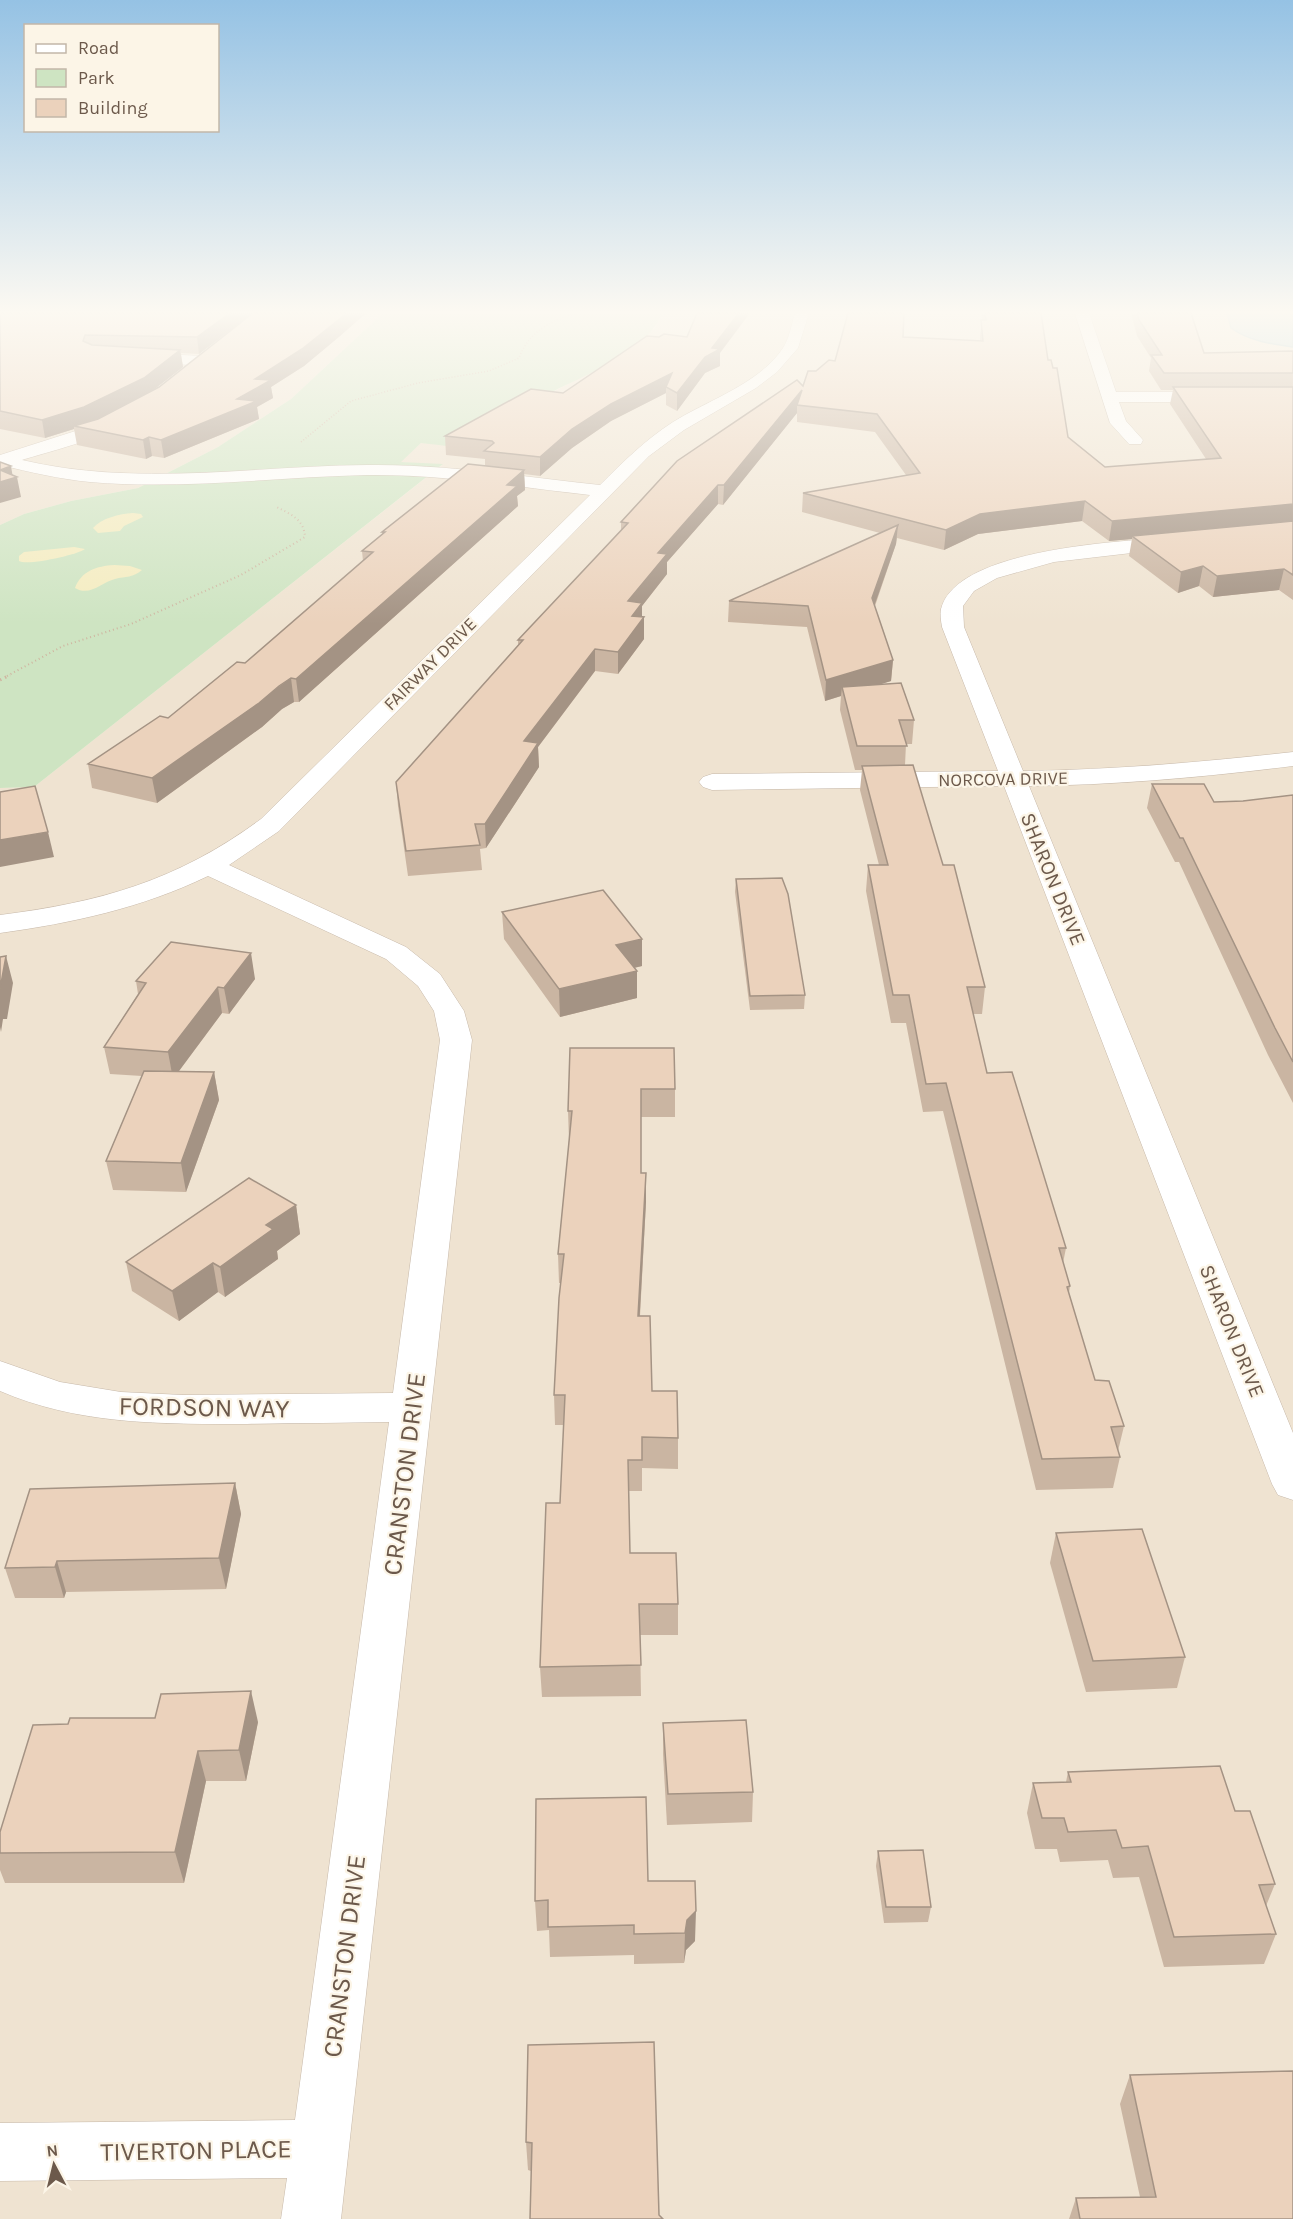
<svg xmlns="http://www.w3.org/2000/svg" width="1293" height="2219" viewBox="0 0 1293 2219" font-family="Karla,sans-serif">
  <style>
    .residential { fill: #efe3d1 }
    .green { fill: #cee4c2 }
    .sand { fill: #f4ecc0 }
    .water { fill: #b9d7df; stroke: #a0c5cf; stroke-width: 1.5 }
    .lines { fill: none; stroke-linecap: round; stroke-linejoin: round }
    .minor-casing { stroke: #c7b9aa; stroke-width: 1 }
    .path-far2 { stroke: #cfb5a0; stroke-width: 1.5; stroke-dasharray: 1 2; stroke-linecap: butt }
    .path-far1 { stroke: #cfb5a0; stroke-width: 2; stroke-dasharray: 1 3; stroke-linecap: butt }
    .path { stroke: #cfb5a0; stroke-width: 3; stroke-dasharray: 1.5 4; stroke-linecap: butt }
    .minor { fill: #fff; fill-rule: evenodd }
    .wall { fill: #cab5a2; fill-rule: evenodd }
    .shaded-wall { fill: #a49384 }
    .building { fill: #ebd2bc; stroke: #a49384; stroke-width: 1.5 }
    .labels { text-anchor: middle; stroke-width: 4.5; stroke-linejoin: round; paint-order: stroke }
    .far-street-label { font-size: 18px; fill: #6c594b; stroke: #fcf5e7 }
    .street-label { font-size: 21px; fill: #6c594b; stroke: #fcf5e7 }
    .near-street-label { font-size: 26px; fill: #6c594b; stroke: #fcf5e7 }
  </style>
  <rect width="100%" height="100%" fill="#f9f1e1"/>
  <g class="residential">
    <polygon points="0,313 383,313 291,399 218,447 138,488 71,501 24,514 0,525"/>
    <polygon points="663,313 1293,313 1293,2219 0,2219 0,788 34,787 442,465 400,462 421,443 472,446 530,404 610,362 655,328"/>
  </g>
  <path class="green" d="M383,313H663C638,364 572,376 528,406C517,413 482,444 472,446C464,449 432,444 421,443L401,462L443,464L34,787L0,788V525L24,514L71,501L138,488L218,447L291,399Z"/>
  <g class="sand">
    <path d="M133,513L141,514L143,517L124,526L120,531L98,533L93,528C102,518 119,514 133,513Z"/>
    <path d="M74,547L85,549C77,555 27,566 19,561V556L24,552Z"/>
    <path d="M114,565L130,566L142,570C133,578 126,576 115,579C102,582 90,597 75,588C81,571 97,566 114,565Z"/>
  </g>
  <path class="water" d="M1227,313H1293V347C1271,344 1249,341 1231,328Z"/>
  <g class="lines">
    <g class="minor-casing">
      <g id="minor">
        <path d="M795,313H809L798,348L777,372L756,388L684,430L649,456L279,831L229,865L406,947L440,974L464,1011L472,1040L341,2219H281L287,2178L0,2181V2123L295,2120L389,1422C342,1423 294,1423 247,1424C162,1424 79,1425 0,1391V1361L60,1382L121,1392L183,1395L393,1393L440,1040L434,1011L418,986L386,959L208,876C142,908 72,923 0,933V915C101,902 177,881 261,819L590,495C516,487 442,474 367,475C275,477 182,490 90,482C59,479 30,472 0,465V455L88,427L117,415L125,420C113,436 44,453 22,460C136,487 253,466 368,465C446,464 523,477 600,485C623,462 645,440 673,422C708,400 759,384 783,348C789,339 792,324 795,313Z"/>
        <polygon points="1075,313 1089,313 1116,392 1293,392 1293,402 1119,402 1126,421 1143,440 1141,444 1129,444 1110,423"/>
        <polygon points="137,353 204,356 212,361 204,366 132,361 129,358 132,355"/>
        <path d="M1176,537L1183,539L1186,543L1183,547L1054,562L997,578L974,591L963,606L964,627L1023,771C1113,770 1203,762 1293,752V766C1205,777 1117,785 1029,786L1293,1433V1500L1278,1495L1272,1484L1004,786L712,790L703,787L699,782L703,777L712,774L998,771L942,627C941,621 940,615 941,609C956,548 1125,541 1176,537Z"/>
      </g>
    </g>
    <path class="path-far2" d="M301,442L351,401L418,383L489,371L519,358C529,331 551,321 577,313"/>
    <path class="path-far1" d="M7,676L63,646L131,624L241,575L305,537C304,518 289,514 275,506"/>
    <polyline class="path" points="0,680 10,675"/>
    <use href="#minor" class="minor"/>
  </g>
  <g class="wall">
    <path d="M0,313H366L340,336L304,366L271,387L273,398L257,407L259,419L164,458L152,456L146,459L77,445L74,429L45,438L0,429ZM243,320L159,387L154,389L183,367L181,353L199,354Z"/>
    <polygon points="981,313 1041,313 1048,360 1053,368 1068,437 1105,467 1206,459 1170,404 1173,390 1161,390 1149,371 1151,358 1137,336 1131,313 1191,313 1204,353 1293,351 1293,600 1279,590 1213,597 1199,586 1178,593 1129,556 1132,539 1109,541 1082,521 978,534 944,550 897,538 896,544 875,606 893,660 891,681 880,684 914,720 912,744 906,744 905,765 943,865 985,987 982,1014 973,1014 987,1073 1066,1248 1063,1263 1070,1286 1069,1293 1095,1380 1124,1426 1118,1451 1120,1457 1113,1488 1036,1490 943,1111 923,1112 906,1023 891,1023 866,891 868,865 879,865 860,790 862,770 855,770 840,710 841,696 825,701 807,627 728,622 729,601 880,533 802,512 803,493 906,475 875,432 797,422 797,413 723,505 718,504 667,562 667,574 642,606 642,617 644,617 644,639 618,674 595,671 538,747 539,767 486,848 480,849 482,870 408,876 398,806 396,782 518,645 518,640 621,530 621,522 803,386 816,371 835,361 903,337 980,341 980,336 982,320"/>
    <polygon points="720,353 720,366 705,373 677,411 666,405 666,393 611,421 572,448 540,476 524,474 525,490 517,496 518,506 299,702 294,702 282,709 262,727 157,803 92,788 88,764 168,718 245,663 363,561 362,551 382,534 382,532 485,466 485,459 446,455 445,436 563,393"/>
    <polygon points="1152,784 1214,802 1243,801 1293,795 1293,1103 1268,1055 1179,862 1175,862 1147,808"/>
    <polygon points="736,879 805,995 804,1009 750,1010 735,892"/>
    <polygon points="502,912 642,966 634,968 637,971 637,998 560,1017 504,939"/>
    <polygon points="255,979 229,1014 222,1013 179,1071 214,1072 219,1100 186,1192 113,1190 106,1161 142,1076 110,1074 104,1047 138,994 136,981"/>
    <polygon points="570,1048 675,1089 675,1117 641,1117 641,1173 646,1202 640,1316 652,1391 678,1438 678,1469 642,1468 642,1491 629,1491 630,1553 678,1604 678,1635 640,1635 641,1696 542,1697 540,1667 560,1503 564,1425 555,1425 554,1395 561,1283 559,1283 558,1254 569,1140 568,1111"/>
    <polygon points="296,1205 300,1234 277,1251 278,1259 225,1297 218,1292 179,1321 132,1291 126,1262"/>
    <polygon points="235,1483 241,1514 226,1589 66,1592 64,1598 15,1598 5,1568"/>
    <polygon points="1056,1533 1185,1657 1177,1688 1086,1692 1050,1563"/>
    <polygon points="258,1722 246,1781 206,1781 184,1883 5,1883 0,1870 0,1832"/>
    <polygon points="663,1723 753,1792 752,1822 667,1825 663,1754"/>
    <polygon points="1068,1772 1235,1811 1275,1884 1266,1906 1276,1934 1264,1964 1164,1967 1139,1877 1113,1878 1108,1860 1060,1862 1057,1849 1035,1849 1027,1813 1033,1783 1066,1782"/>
    <polygon points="878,1851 931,1907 928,1922 884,1923 876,1866"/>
    <polygon points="648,1881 695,1941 686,1950 684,1963 634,1964 634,1955 550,1957 549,1930 537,1931 535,1901"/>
    <polygon points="528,2045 659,2215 528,2170 526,2142"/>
    <polygon points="1130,2075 1293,2219 1069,2219 1076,2198 1140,2197 1120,2104"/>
  </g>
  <g class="shaded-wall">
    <polygon points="230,313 253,313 199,354 197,337"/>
    <polygon points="347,313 366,313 340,336 304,366 271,387 273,398 257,407 259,419 164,458 161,440 237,399 255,379"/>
    <polygon points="739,313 750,313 720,353 720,366 705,373 677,411 677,393"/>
    <polygon points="180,350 183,367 147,395 87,425 74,426 74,429 45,438 42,420"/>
    <polygon points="672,373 666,387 666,393 611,421 572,448 540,476 540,457 572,429 611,404"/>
    <polygon points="802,390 797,405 797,413 723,505 724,485"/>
    <polygon points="149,437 152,456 146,459 143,440"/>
    <polygon points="11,466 13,478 17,477 21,497 0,503 0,470"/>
    <polygon points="524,470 525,490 517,496 518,506 299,702 296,679"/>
    <polygon points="718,485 718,504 667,562 667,574 642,606 642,620 644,617 644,639 618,674 618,652 628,601 658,553"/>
    <polygon points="1085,501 1082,521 978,534 944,550 946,530 980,514"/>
    <polygon points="1293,504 1293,524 1132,536 1132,539 1109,541 1112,521"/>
    <polygon points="898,525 896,544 870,618 872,598"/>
    <polygon points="1203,566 1199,586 1178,593 1181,572"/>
    <polygon points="1284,569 1279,590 1213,597 1217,576"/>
    <polygon points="595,649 595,671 538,747 539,767 486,848 485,824 524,741"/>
    <polygon points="893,660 891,681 844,696 842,687 841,696 825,701 826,680"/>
    <polygon points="291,678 294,702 282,709 262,727 157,803 152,778"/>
    <polygon points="48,832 54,857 0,867 0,840"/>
    <polygon points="642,939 642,966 616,972 616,945"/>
    <polygon points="251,953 255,979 229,1014 224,988"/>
    <polygon points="6,956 13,983 7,1019 3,1019 1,1032 0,1027 0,989"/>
    <polygon points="637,971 637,998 560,1017 559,989"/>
    <polygon points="218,987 222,1013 173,1079 168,1052"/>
    <polygon points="214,1072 219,1100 186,1192 181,1163"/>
    <polygon points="646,1173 646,1202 638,1346 638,1316"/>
    <polygon points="296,1205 300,1234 277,1251 278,1259 225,1297 220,1267 266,1225"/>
    <polygon points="213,1263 218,1292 179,1321 172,1291"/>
    <polygon points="235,1483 241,1514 226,1589 219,1558"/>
    <polygon points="57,1561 66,1592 64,1598 55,1567"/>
    <polygon points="251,1691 258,1722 246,1781 239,1750"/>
    <polygon points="198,1751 206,1781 184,1883 175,1852"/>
    <polygon points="696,1911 695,1941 686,1950 684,1963 685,1933 687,1920"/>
  </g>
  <g class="building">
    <polygon points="0,313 230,313 197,337 85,335 83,341 92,345 180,350 144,378 84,407 42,420 0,411"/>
    <polygon points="253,313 347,313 302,349 255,379 271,380 237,399 257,401 161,440 149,437 143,440 74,426 98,419 159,387"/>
    <polygon points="697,313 739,313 712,348 720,349 705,357 677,393 666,387 672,373 611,404 572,429 540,457 484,451 494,443 492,441 445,436 531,389 563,393 647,336 659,337 664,334 687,337"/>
    <polygon points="848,313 904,313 903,337 983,341 981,320 986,320 985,313 1041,313 1048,360 1051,360 1053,368 1057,368 1068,437 1105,467 1221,458 1173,387 1293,387 1293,504 1112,521 1085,501 980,514 946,530 803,493 920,473 877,414 797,405 802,390 724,485 718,485 658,553 667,554 628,601 642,603 632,616 644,617 618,652 595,649 524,741 538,743 485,824 475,824 480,845 406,851 396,782 523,640 518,640 628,523 621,522 677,461 797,380 803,386 808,371 816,371 829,360 835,361"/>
    <polygon points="1137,313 1191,313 1204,353 1293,351 1293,373 1164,373 1151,355 1162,355 1139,320"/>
    <polygon points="0,462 11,466 0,470"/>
    <polygon points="468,464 524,470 507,485 517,486 296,679 291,678 279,686 259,703 152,778 88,764 160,716 168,718 237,662 245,663 373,552 362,551 385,532 382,532"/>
    <polygon points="0,470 17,477 0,482"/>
    <polygon points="1293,521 1293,575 1284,569 1217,576 1203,566 1181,572 1132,536"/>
    <polygon points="898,525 872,598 893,660 826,680 808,606 729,601"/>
    <polygon points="901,683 914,720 899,720 907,746 857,746 842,687"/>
    <polygon points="913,765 943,865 954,865 985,987 967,987 987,1073 1012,1072 1066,1248 1059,1248 1070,1286 1067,1287 1095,1380 1109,1381 1124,1426 1111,1427 1120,1457 1042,1459 946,1083 926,1084 909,995 893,995 868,865 888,865 862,766"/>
    <polygon points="1152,784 1204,784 1214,802 1243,801 1293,795 1293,1062 1275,1028 1183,838 1180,838"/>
    <polygon points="35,786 48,832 0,840 0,792"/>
    <polygon points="782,878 788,894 805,995 750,996 736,879"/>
    <polygon points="603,890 642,939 616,945 637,971 559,989 502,912"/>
    <polygon points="171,942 251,953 224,988 218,987 168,1052 104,1047 146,983 136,981"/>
    <polygon points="6,956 0,989 0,957"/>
    <polygon points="570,1048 674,1048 675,1089 641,1089 641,1173 646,1173 638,1316 650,1316 652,1391 677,1391 678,1438 642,1437 642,1460 628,1460 630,1553 676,1553 678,1604 639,1604 641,1665 540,1667 546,1503 560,1503 565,1395 554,1395 559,1298 564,1254 558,1254 572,1111 568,1111"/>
    <polygon points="144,1071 214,1072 181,1163 106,1161"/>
    <polygon points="249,1178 296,1205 266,1225 273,1229 220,1267 213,1263 172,1291 126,1262"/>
    <polygon points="235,1483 219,1558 57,1561 55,1567 5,1568 30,1489"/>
    <polygon points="1142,1529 1185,1657 1093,1661 1056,1533"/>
    <polygon points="251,1691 239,1750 198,1751 175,1852 0,1853 0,1832 33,1725 68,1724 70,1718 155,1718 161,1694"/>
    <polygon points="746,1720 753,1792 668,1794 663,1723"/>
    <polygon points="1220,1766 1235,1811 1250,1811 1275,1884 1259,1885 1276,1934 1174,1937 1148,1846 1122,1848 1116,1830 1068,1832 1064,1818 1042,1818 1033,1783 1071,1782 1068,1772"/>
    <polygon points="646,1797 648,1881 695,1881 696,1911 687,1920 685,1933 634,1934 634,1925 548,1927 548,1900 535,1901 536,1799"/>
    <polygon points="923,1850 931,1907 886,1907 878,1851"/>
    <polygon points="654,2042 659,2215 663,2219 530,2219 532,2143 526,2142 528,2045"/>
    <polygon points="1293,2071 1293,2219 1080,2219 1076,2198 1156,2197 1130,2075"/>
  </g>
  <linearGradient id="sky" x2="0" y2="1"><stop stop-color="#95c2e4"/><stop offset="0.5" stop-color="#fcf9f2"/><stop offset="1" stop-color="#fcf9f2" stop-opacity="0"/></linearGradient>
  <rect width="1293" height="624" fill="url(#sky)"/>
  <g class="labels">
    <g class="far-street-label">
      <text transform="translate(430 664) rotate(-45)" y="6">FAIRWAY DRIVE</text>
      <text transform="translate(1003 779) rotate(-1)" y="6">NORCOVA DRIVE</text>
    </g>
    <g class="street-label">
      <text transform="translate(1053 879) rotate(68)" y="7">SHARON DRIVE</text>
      <text transform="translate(1232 1331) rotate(68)" y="7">SHARON DRIVE</text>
    </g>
    <g class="near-street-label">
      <text transform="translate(204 1407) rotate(1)" y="9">FORDSON WAY</text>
      <text transform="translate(404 1474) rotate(-83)" y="9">CRANSTON DRIVE</text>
      <text transform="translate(344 1956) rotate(-83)" y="9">CRANSTON DRIVE</text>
      <text transform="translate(196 2150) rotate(-1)" y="9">TIVERTON PLACE</text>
    </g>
  </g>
  <rect x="24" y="24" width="195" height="108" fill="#fcf5e7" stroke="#c2b7a9" stroke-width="1.5"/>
  <rect x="36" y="44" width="30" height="9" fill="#ffffff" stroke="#c2b7a9" stroke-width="1.5"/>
  <text x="78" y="54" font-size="18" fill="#6c594b">Road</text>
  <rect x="36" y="69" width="30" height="18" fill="#cee4c2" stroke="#c2b7a9" stroke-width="1.5"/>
  <text x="78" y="84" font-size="18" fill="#6c594b">Park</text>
  <rect x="36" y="99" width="30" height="18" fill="#ebd2bc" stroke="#c2b7a9" stroke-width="1.5"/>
  <text x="78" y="114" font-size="18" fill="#6c594b">Building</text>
  <g transform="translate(54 2165) rotate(353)" stroke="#fcf5e7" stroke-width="4.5" paint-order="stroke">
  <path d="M0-4.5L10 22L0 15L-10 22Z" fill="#6c594b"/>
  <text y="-9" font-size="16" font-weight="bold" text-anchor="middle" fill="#6c594b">N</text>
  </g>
</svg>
